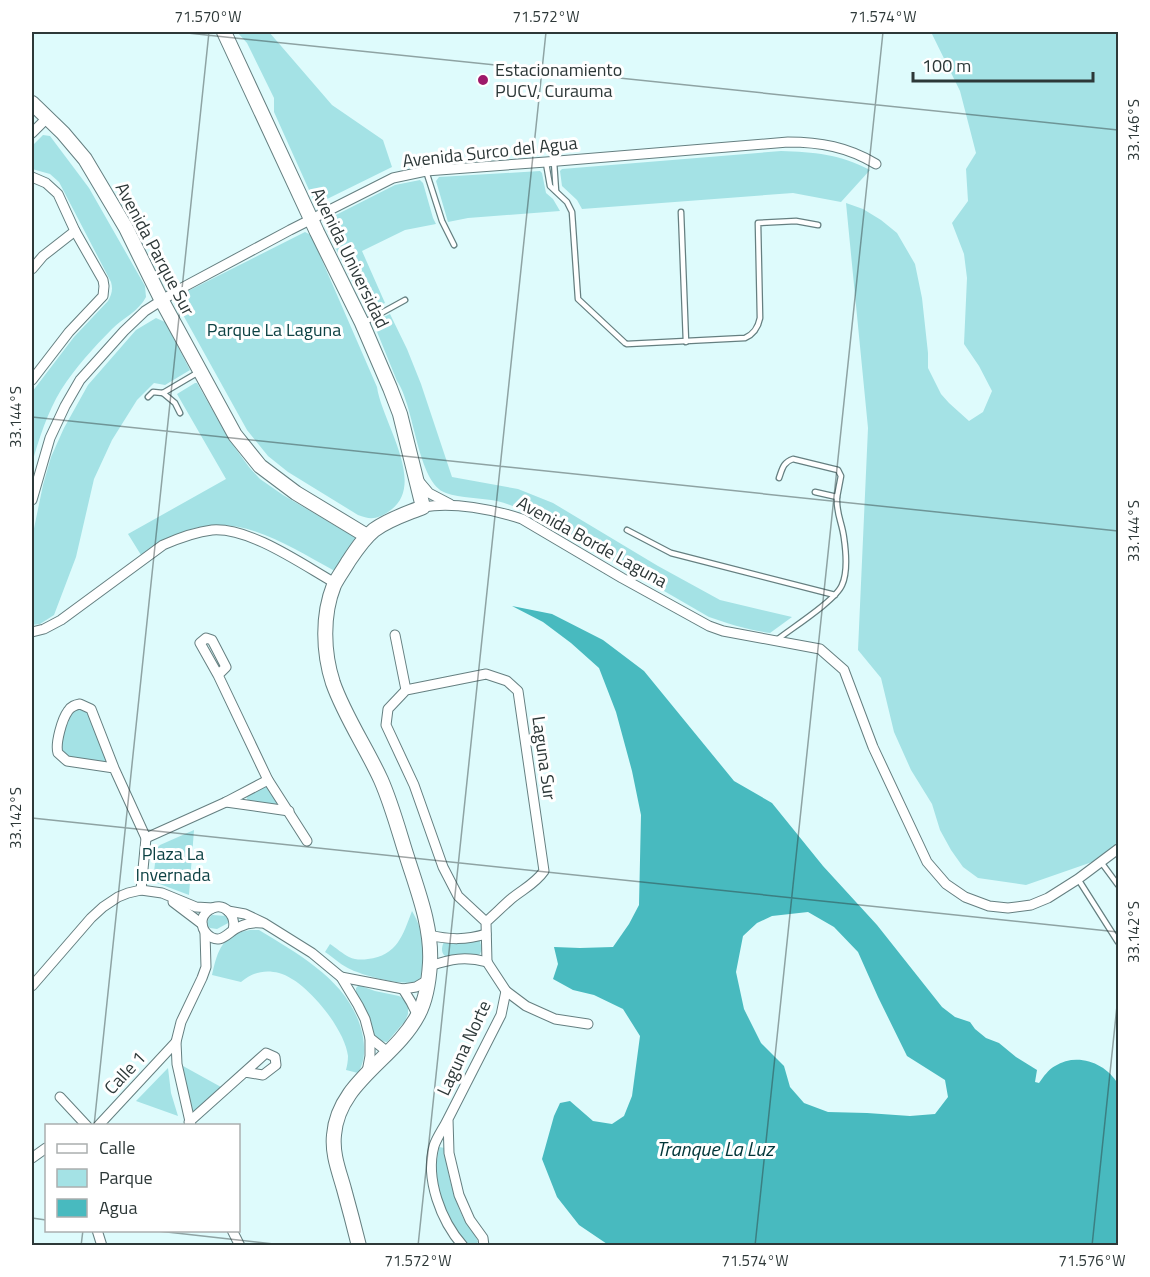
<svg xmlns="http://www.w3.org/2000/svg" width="1150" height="1277" viewBox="0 0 1150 1277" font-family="'Titillium Web',sans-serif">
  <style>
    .green { fill: #a4e2e5 }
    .water { fill: #48babf; fill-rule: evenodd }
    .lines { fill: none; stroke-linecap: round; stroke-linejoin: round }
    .lane-casing { stroke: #657f80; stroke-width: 7 }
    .street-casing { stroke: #657f80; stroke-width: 11 }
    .secondary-casing { stroke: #657f80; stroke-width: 16 }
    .lane { stroke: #fff; stroke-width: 4.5 }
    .street { stroke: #fff; stroke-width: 9 }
    .secondary { stroke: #fff; stroke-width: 14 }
    .ticks { fill: none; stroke: #2d3838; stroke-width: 1.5; stroke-opacity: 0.45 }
    .poi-dot { fill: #9e196a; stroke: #fff; stroke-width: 2 }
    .labels { text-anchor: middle; stroke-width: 6; stroke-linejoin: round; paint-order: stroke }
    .poi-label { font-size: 18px; fill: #2d3838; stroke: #fff; text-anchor: start }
    .street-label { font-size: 18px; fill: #2d3838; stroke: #fff }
    .park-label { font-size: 18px; fill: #0d4244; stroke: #fff }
    .water-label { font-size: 20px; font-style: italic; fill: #003538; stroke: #fff }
    .neatline { fill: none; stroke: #2d3838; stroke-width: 2 }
    .ticks-label { font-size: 15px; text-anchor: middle; fill: #2d3838 }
  </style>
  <rect width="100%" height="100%" fill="#defbfc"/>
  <g class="green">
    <polygon points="237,32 269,32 332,105 383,140 392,167 319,203 314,201 274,112 274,98 247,43"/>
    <polygon points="931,32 1118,32 1118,844 1111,852 1095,861 1026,885 978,878 963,867 951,850 940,830 932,804 911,770 894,732 881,678 858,650 868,428 846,203 863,209 881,220 897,233 915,264 922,298 928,353 928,368 941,394 949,403 969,421 983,412 992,391 979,366 964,344 967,278 964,254 952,223 968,201 966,169 976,153 960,91"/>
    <path d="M43,135L50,136L89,188L145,286L146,297C139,311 123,318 112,329C94,347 75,368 61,390C48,411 38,441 32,464V392L74,337L108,301C112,294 113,289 111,282L59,182L50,174L32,169V146Z"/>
    <path d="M781,151C814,152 840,154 870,170L841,202L793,193L582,209L577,200L562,186L560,171L562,169Z"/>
    <polygon points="540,171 542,173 546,193 553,199 560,211 468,218 448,222 436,181 439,177"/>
    <polygon points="420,180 423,183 433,218 436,224 405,230 362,251 385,303 369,310 366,309 324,225 326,220 395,185"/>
    <path d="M305,232L311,235L377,387C382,423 429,486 388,512C378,519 370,520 358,515L288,472L268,456L247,430L182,313L181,302L186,292Z"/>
    <path d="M390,314L407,349L421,384L452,477L518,489L553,503L658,566L720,600L792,617L770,633C748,630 729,624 709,617L524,510C515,507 506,503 497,501C482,498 460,498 446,493C417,483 415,407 397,381L373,322Z"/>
    <polygon points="156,318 165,322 190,370 165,385 154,383 137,400 112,440 94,479 76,557 54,615 40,624 32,625 32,538 43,485 51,457 64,428 88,385 136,330"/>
    <path d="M195,383H197L230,441L249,467L260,479L283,495L356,538L357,539L338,569L333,570C288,546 239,511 186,531C170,537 156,546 141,555L128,534L226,479L177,394Z"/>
    <polygon points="77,708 86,710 106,759 104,763 67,758 63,755 60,744 72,711"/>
    <polygon points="267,786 278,805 248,801 246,796"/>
    <polygon points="194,830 189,895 157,883 153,879 157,848 160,845"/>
    <path d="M412,911C425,933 426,956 420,980C408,988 365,976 352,970C342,966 334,958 325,952L330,944C336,948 343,954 349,957C355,960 362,960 368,959C397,956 403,935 412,911Z"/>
    <path d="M212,915L227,916L230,922L217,929L210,928C205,924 208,919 212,915Z"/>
    <path d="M250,930H259C301,956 353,983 363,1037C365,1050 365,1061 358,1073L346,1070C347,1066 348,1061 348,1056C345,1029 306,980 279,973C264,969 252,973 241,982L212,975C218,949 222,935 250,930Z"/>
    <path d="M476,940L480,941L482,949L480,954L476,956L462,954L447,957C441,955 441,947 444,942Z"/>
    <polygon points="358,986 361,986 375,991 399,996 404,999 408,1007 408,1014 405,1021 387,1042 380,1041 376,1038 356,995 356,988"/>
    <polygon points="183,1066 221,1087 193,1114 185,1084"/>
    <polygon points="168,1068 171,1093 178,1116 136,1101"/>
    <path d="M439,1147L445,1148C446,1170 454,1198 463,1218C467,1226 475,1233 478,1242L475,1245H469C450,1226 437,1198 436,1171C436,1164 438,1155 439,1147Z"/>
  </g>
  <path class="water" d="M512,606L552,614L603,640L644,671L734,781L772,803L823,866L877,925L942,1007L955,1017L970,1022L975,1029L986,1038L999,1043L1016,1057L1037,1070L1035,1082L1039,1083C1044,1076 1048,1070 1055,1066C1077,1052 1106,1063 1118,1084V1245L610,1246L579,1225L557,1197L542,1159L554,1116L560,1103L570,1101L593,1121L612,1124L624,1116L632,1096L640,1036L623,1009L594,995L573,990L553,979L558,964L554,947L580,948L613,947L629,924L639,905L641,815L632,771L616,712L599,668L571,643L543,622ZM808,912L834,927L858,952L878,997L907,1056L945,1080L948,1097L935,1114L910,1116L867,1113L828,1112L804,1103L790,1087L784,1066L761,1043L744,1009L736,972L743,936L757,923L772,916Z"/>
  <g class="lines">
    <g class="lane-casing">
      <g id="lane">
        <polyline points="554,162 556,191"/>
        <path d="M546,163L550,186L567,202L572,212L578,299L625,343L627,344L745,338C754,334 758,328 760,318L758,223L796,221L818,225"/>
        <polyline points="426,171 442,221 454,245"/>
        <polyline points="681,212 686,342"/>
        <polyline points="365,322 405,300"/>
        <polyline points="163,393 175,403 180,413"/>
        <polyline points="148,397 153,392 163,393 197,373"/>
        <path d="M779,478C782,470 783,462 793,459L838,470L841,476L837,497"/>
        <polyline points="627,530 671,553 835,595"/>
        <path d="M778,639C792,628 836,600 842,585C848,572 846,552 844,538C842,522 836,514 837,497L815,492"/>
        <polyline points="1101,862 1118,885"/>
        <polyline points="1078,879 1118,942"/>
      </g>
    </g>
    <g class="street-casing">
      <g id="street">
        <polyline points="32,133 47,118"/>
        <polyline points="32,177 46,183 58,194 75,231 103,280 104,286 103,296 69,332 32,380"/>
        <polyline points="32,269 43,256 75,231"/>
        <polyline points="418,480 429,493 450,504"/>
        <path d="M32,500L50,438L65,406L80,380L124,331L145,311L178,290L290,230L393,178L426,171L546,162L788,142C820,142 848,147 876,164"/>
        <path d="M423,507C454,502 492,509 522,519L622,578L709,626L723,631L820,649L844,670L873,747L927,862L946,884L965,897L989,906L1008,908L1031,905L1048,898L1078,879L1118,849"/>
        <path d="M32,632L44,629L61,620L163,545C179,538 195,532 212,530C250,527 303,565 335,583"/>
        <polyline points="395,635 406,690"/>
        <polyline points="218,675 226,667 212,640 206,638 200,643 218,675 268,780 307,841"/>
        <path d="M114,768L67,761L58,753C55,744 62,719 68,711C71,706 75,705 80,704L91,709L114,768L146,838L141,890"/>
        <polyline points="226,802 289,811"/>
        <polyline points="146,838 226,802 268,780"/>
        <polyline points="173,902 202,924"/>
        <polyline points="228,911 245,914 264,923 312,953 341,977 358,1005 365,1019 370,1038 370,1056 367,1072"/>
        <path d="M486,922L458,896L443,867L414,785L386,725L388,709L406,690L486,674L507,681L518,691L544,871C535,884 523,889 511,899C503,906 495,914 486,922L487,962"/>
        <path d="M233,930C237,915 223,900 209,910C205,913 202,917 202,922C202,927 204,931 207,934C221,947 228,931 239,927C247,923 254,922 262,923"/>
        <path d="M429,935C450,940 466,940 486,934"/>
        <polyline points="487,962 506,991 526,1006 555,1019 588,1024"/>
        <path d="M430,966C451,959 465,956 487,962"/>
        <polyline points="341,977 403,989 416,987 428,980"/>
        <polyline points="32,986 91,918 103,907 118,897 128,893 141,890 162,893 196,907 213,908"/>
        <polyline points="403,989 411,1002 418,1016"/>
        <polyline points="370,1038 389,1053"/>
        <polyline points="60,1097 87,1126"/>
        <path d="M447,1121C443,1129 437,1137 434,1146C425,1179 441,1221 463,1246"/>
        <polyline points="189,1122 266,1053 275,1057 276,1065 263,1075 245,1072"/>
        <polyline points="98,1126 176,1042"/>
        <polyline points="191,1126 177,1064 176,1042 181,1022 202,978 206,967 205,933"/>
        <polyline points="32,1158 46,1148"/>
        <polyline points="97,1230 102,1246"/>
        <polyline points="232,1230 240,1246"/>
        <polyline points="484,1246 483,1238 470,1220 459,1195 449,1153 448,1119 501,1015 506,991"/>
      </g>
    </g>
    <g class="secondary-casing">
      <g id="secondary">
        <path d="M224,32L317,232L362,323L390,388L400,414L423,507C406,514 389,519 374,530C363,539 356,550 348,562C344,569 338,577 334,585C322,615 323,652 333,683C345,717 366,747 381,780C392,805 399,832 407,857C418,892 432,927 430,963C429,980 426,1000 418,1015C395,1059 338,1082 334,1135C332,1154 339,1171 344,1189C349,1207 354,1226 359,1246"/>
        <polyline points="32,103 63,133 85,159 126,228 162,301 235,435 260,466 296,493 367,536"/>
      </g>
    </g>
    <use href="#lane" class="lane"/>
    <use href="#street" class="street"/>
    <use href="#secondary" class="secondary"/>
  </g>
  <path class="ticks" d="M178,32L1118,130M32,417L1118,531M32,818L1118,932M94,1126L209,32M32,1218L46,1220M149,1230L291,1246M81,1246L83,1230M418,1246L546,32M755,1246L883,32M1092,1246L1118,996"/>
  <circle class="poi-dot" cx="483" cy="80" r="6"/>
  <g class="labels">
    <g class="poi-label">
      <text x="495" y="76">Estacionamiento<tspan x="495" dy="21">PUCV, Curauma</tspan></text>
    </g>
    <g class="street-label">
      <text transform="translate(490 152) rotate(-6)" y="6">Avenida Surco del Agua</text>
      <text transform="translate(155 249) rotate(62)" y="6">Avenida Parque Sur</text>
      <text transform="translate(350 258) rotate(64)" y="6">Avenida Universidad</text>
      <text transform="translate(592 542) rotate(29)" y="6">Avenida Borde Laguna</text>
      <text transform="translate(544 758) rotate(82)" y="6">Laguna Sur</text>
      <text transform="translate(464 1048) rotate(-65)" y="6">Laguna Norte</text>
      <text transform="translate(125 1073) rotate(-47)" y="6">Calle 1</text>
    </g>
    <g class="park-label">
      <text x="274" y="336">Parque La Laguna</text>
      <text x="173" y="860">Plaza La<tspan x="173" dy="21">Invernada</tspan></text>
    </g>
    <g class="water-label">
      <text x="715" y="1156">Tranque La Luz</text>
    </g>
  </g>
  <rect width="1150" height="1277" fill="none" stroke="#ffffff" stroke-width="66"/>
  <rect x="45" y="1124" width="195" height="108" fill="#ffffff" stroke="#abafaf" stroke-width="1.5"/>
  <rect x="57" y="1144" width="30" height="9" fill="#ffffff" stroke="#abafaf" stroke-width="1.5"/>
  <text x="99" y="1154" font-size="18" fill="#2d3838">Calle</text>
  <rect x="57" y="1169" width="30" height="18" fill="#a4e2e5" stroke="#abafaf" stroke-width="1.5"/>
  <text x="99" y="1184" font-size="18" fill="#2d3838">Parque</text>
  <rect x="57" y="1199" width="30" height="18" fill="#48babf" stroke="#abafaf" stroke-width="1.5"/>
  <text x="99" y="1214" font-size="18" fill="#2d3838">Agua</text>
  <path d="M913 72v9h180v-9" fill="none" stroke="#2d3838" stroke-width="3"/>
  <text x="922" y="72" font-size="18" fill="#2d3838" stroke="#ffffff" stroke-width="4.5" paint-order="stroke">100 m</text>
  <rect x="33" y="33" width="1084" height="1211" class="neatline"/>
  <g class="ticks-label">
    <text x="208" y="22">71.570°W</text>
    <text x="546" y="22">71.572°W</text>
    <text x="883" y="22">71.574°W</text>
    <text transform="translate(1134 130) rotate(-90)" y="5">33.146°S</text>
    <text transform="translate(16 417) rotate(-90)" y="5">33.144°S</text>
    <text transform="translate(1134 531) rotate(-90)" y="5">33.144°S</text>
    <text transform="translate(16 818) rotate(-90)" y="5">33.142°S</text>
    <text transform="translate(1134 932) rotate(-90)" y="5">33.142°S</text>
    <text x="418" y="1266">71.572°W</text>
    <text x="755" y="1266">71.574°W</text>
    <text x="1092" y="1266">71.576°W</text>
  </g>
</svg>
